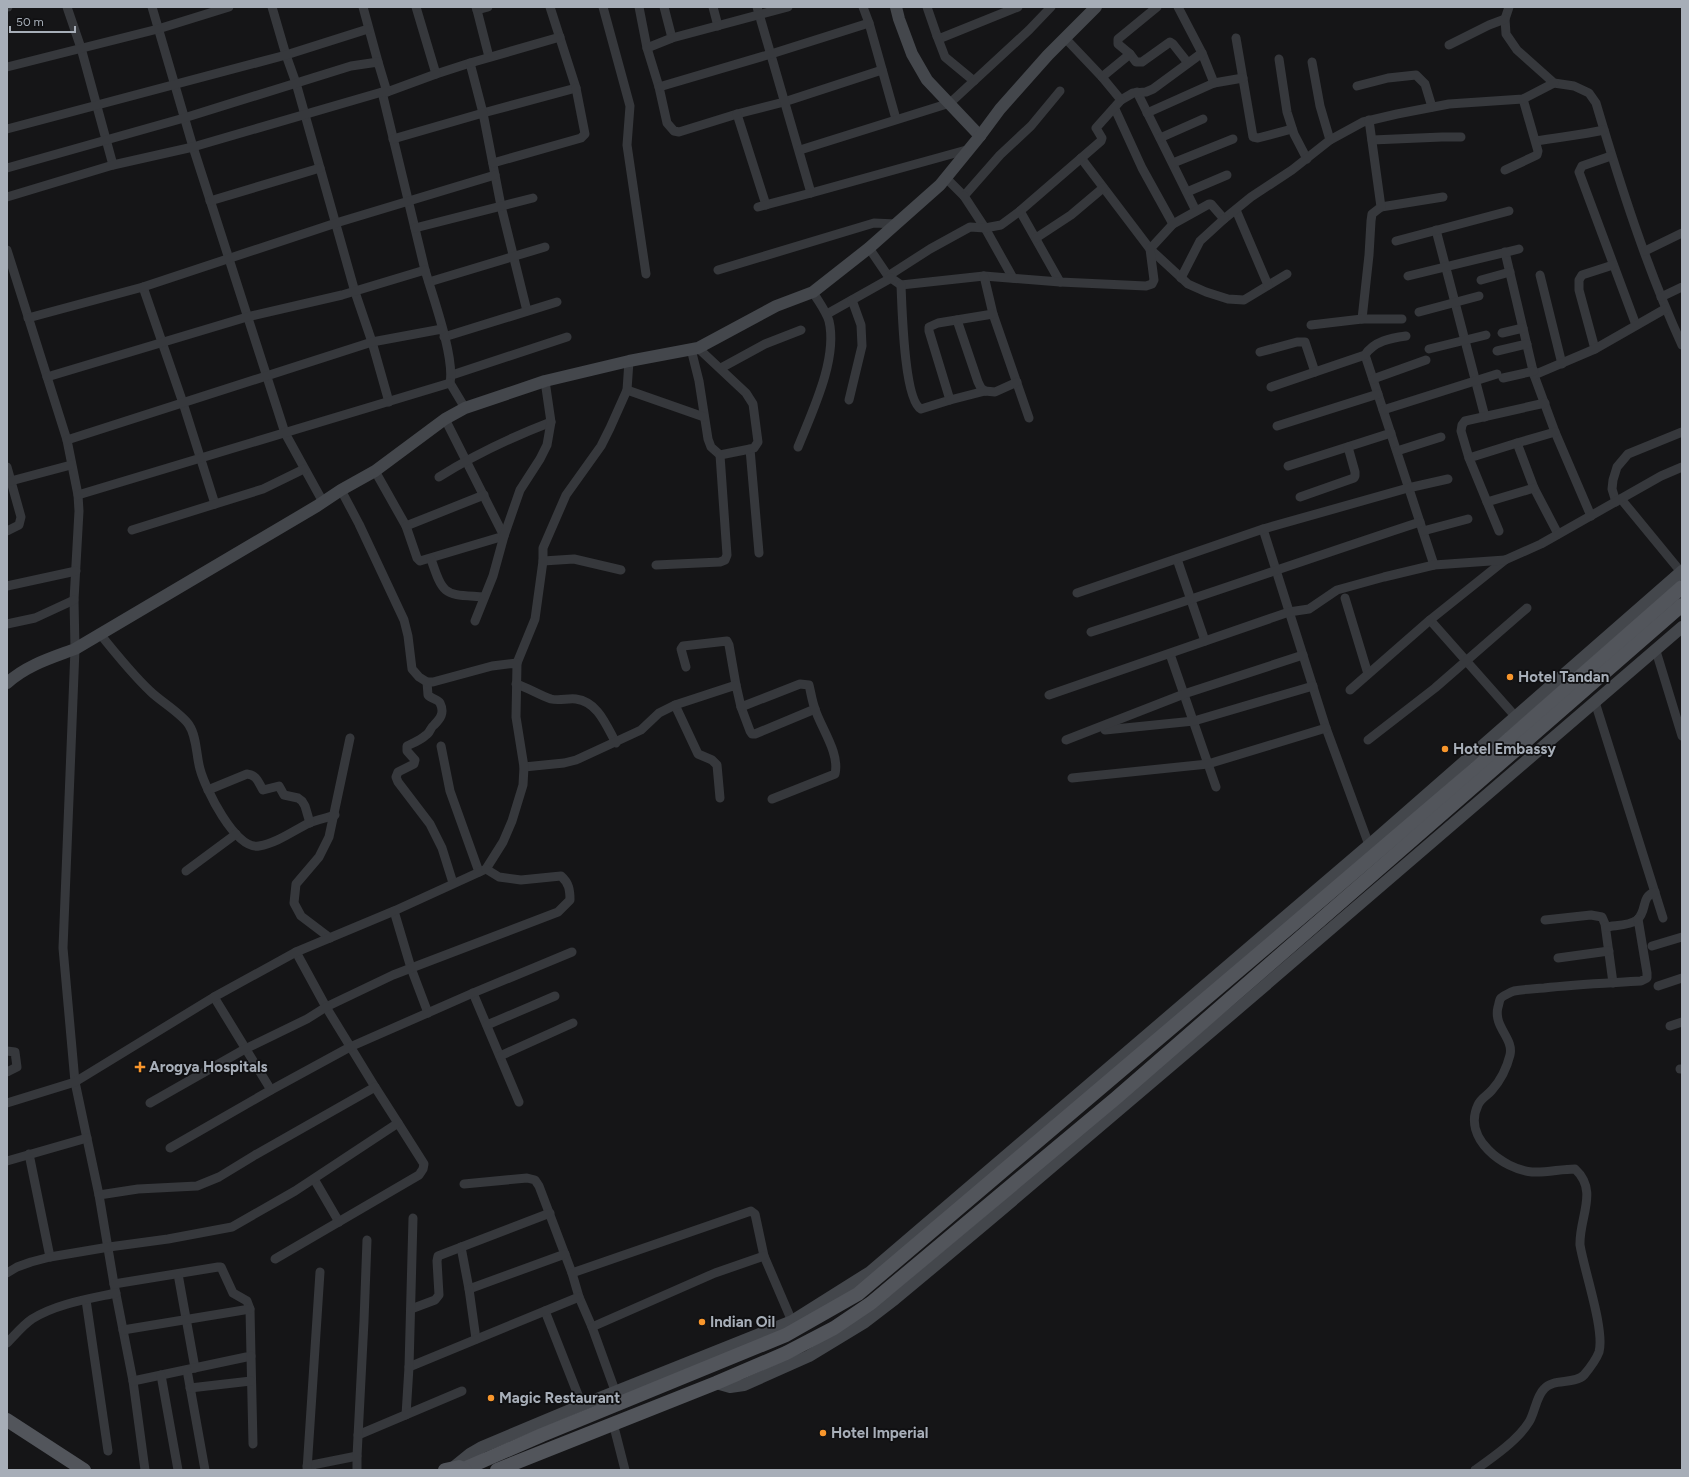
<svg xmlns="http://www.w3.org/2000/svg" width="1689" height="1477" viewBox="0 0 1689 1477" font-family="Figtree,sans-serif">
  <style>
    .lines { fill: none; stroke-linecap: round; stroke-linejoin: round }
    .street { stroke: #36383c; stroke-width: 9 }
    .secondary { stroke: #44474c; stroke-width: 12 }
    .primary { stroke: #52555b; stroke-width: 14 }
    .poi-dot { fill: #f8962c; stroke: #101012; stroke-width: 1.5 }
    .labels { text-anchor: middle; stroke-width: 3.5; stroke-linejoin: round; paint-order: stroke }
    .poi-label { font-size: 15px; font-weight: bold; fill: #a7aeb8; stroke: #101012; text-anchor: start }
  </style>
  <rect width="100%" height="100%" fill="#151517"/>
  <g class="lines">
    <g class="street">
      <polyline points="7,7 8,7"/>
      <polyline points="67,7 81,48 113,165"/>
      <polyline points="152,7 193,147 285,433 323,502"/>
      <polyline points="272,7 286,55 296,83 355,292 372,342 389,402"/>
      <polyline points="363,7 378,62"/>
      <polyline points="416,7 436,74 470,63 483,113 576,88 550,7"/>
      <polyline points="476,7 477,10 488,7"/>
      <polyline points="603,7 630,106 627,145 646,274"/>
      <polyline points="639,7 647,48 659,87 667,123 674,131 679,132 737,114 784,102 882,70"/>
      <polyline points="664,7 672,38"/>
      <polyline points="713,7 718,26"/>
      <polyline points="757,7 811,193 970,149"/>
      <polyline points="927,7 937,36 941,38 1018,7"/>
      <polyline points="1178,7 1202,53 1214,83"/>
      <path d="M1509,7L1505,19L1506,34L1517,50L1554,83L1574,86L1589,93L1596,103C1620,184 1647,269 1682,345"/>
      <polyline points="477,10 489,57"/>
      <polyline points="869,23 896,119"/>
      <polyline points="937,36 945,57 974,81"/>
      <polyline points="1065,38 1102,77"/>
      <polyline points="1236,38 1253,137 1258,138 1292,129"/>
      <polyline points="1449,45 1489,25 1505,19"/>
      <polyline points="647,48 672,38 788,7"/>
      <polyline points="1130,54 1136,62 1142,62 1170,42 1173,44 1188,63"/>
      <polyline points="1279,59 1287,112 1294,134 1307,159"/>
      <polyline points="1312,62 1320,106 1330,140"/>
      <polyline points="470,63 560,37"/>
      <polyline points="7,67 158,29 229,7"/>
      <polyline points="1357,86 1388,78 1416,75 1425,84 1432,107"/>
      <polyline points="659,87 771,54 869,23 863,7"/>
      <polyline points="382,92 425,270"/>
      <polyline points="1137,92 1196,211"/>
      <polyline points="1121,100 1133,93 1146,92 1153,89 1202,53"/>
      <polyline points="1115,109 1142,168 1173,224"/>
      <polyline points="1147,113 1214,83 1243,78"/>
      <polyline points="737,114 766,205"/>
      <polyline points="7,129 286,55 368,29"/>
      <polyline points="1160,138 1203,119"/>
      <polyline points="393,139 483,113 501,206 527,311"/>
      <polyline points="1372,140 1442,137 1461,137"/>
      <path d="M1536,141C1559,137 1582,135 1604,130"/>
      <polyline points="800,150 950,103 1029,30 1051,7"/>
      <polyline points="1611,156 1582,166 1579,172 1636,325"/>
      <polyline points="1081,158 1150,249 1188,284 1206,292 1228,299 1244,300 1287,274"/>
      <polyline points="493,163 581,138 585,134 576,88"/>
      <polyline points="1173,163 1233,139"/>
      <polyline points="7,168 184,118 351,66 378,62 387,92 436,74"/>
      <polyline points="1505,170 1537,155 1538,151 1523,99"/>
      <polyline points="946,178 964,196 1000,155 1031,126 1060,91"/>
      <polyline points="1187,192 1227,175"/>
      <polyline points="964,196 985,228 1013,278"/>
      <polyline points="7,197 113,165 193,147 382,92 387,92"/>
      <polyline points="210,201 320,168"/>
      <polyline points="758,207 811,193"/>
      <polyline points="1381,207 1443,197"/>
      <polyline points="1236,210 1268,285"/>
      <polyline points="1020,211 1060,282"/>
      <polyline points="415,228 533,198"/>
      <polyline points="1436,230 1485,417"/>
      <polyline points="1036,238 1071,215 1103,188"/>
      <polyline points="1396,241 1509,211"/>
      <polyline points="869,248 888,276 901,285 984,276 1060,282 1146,286 1152,284 1154,280 1150,249 1173,224 1209,204 1211,204 1224,219 1251,197 1292,170 1330,140 1363,122 1397,114 1449,104 1523,99 1554,83"/>
      <polyline points="7,250 67,440 78,495 79,511 74,600 75,649 63,948 75,1082 99,1195 114,1284 133,1381 145,1470"/>
      <polyline points="1645,251 1682,233"/>
      <polyline points="1505,252 1534,375 1555,432 1591,516"/>
      <polyline points="718,270 874,223 896,224"/>
      <polyline points="1540,275 1562,364"/>
      <polyline points="888,276 930,249 970,227 985,228 1001,225 1020,211 1101,141 1102,138 1096,128 1121,100 1102,77 1130,54 1118,44 1118,39 1157,7"/>
      <polyline points="984,276 993,314 1029,418"/>
      <polyline points="1408,276 1519,249"/>
      <polyline points="1181,278 1200,241 1224,219"/>
      <polyline points="1481,280 1510,272"/>
      <polyline points="429,282 545,247"/>
      <path d="M901,285C902,307 904,400 921,409L950,400L929,331V327L938,323L993,314"/>
      <polyline points="143,287 183,403 215,504"/>
      <polyline points="1661,297 1682,287"/>
      <polyline points="1419,312 1479,296"/>
      <polyline points="827,314 891,278"/>
      <polyline points="28,318 143,287 336,223 495,175"/>
      <polyline points="1362,319 1369,255 1371,221 1372,214 1381,207 1369,120"/>
      <polyline points="957,320 978,382 981,388 985,391"/>
      <polyline points="1311,325 1362,319 1402,319"/>
      <polyline points="1502,333 1523,328"/>
      <polyline points="444,337 557,302"/>
      <polyline points="691,349 699,381 708,439 711,447 720,455"/>
      <polyline points="1429,349 1486,335"/>
      <polyline points="1595,349 1579,290 1579,280 1582,275 1613,265"/>
      <polyline points="1497,351 1527,344"/>
      <polyline points="1260,352 1297,342 1305,342 1315,372"/>
      <polyline points="1365,355 1434,565"/>
      <polyline points="721,368 765,344 801,330"/>
      <polyline points="452,375 567,337"/>
      <polyline points="1534,375 1595,349 1665,309"/>
      <path d="M47,377L247,317L342,295L425,270C433,297 455,358 450,383L465,408"/>
      <polyline points="1503,378 1534,371"/>
      <polyline points="1373,379 1426,360"/>
      <path d="M1271,387L1365,355C1374,341 1391,338 1406,336"/>
      <polyline points="627,390 704,417"/>
      <polyline points="849,400 862,346 861,325 852,300"/>
      <polyline points="950,400 985,391 995,392 1017,382"/>
      <polyline points="1383,410 1497,374"/>
      <polyline points="1277,426 1378,394"/>
      <polyline points="1555,432 1517,443 1534,488 1558,534"/>
      <polyline points="67,440 372,342 442,329"/>
      <path d="M798,447C812,412 838,359 829,321C826,311 818,301 813,292"/>
      <polyline points="750,449 759,553"/>
      <polyline points="1397,451 1441,437"/>
      <polyline points="1469,458 1461,431 1462,425 1465,421 1545,403"/>
      <polyline points="1288,466 1391,433"/>
      <polyline points="7,467 21,517 19,525 7,531"/>
      <polyline points="375,471 406,526 417,558 420,561 504,536 445,419"/>
      <path d="M439,477C474,455 512,437 551,422"/>
      <polyline points="7,482 71,465"/>
      <polyline points="78,495 450,383"/>
      <polyline points="1300,497 1354,478 1355,476 1355,472 1348,447"/>
      <polyline points="1621,499 1681,572"/>
      <polyline points="1487,502 1534,488"/>
      <polyline points="1616,502 1612,489 1613,480 1617,467 1628,454 1682,432"/>
      <polyline points="406,526 484,495"/>
      <polyline points="1263,529 1326,728 1369,845"/>
      <polyline points="132,530 263,489 304,469"/>
      <polyline points="1423,531 1468,519"/>
      <polyline points="1499,531 1469,458 1517,443"/>
      <path d="M431,559C444,598 445,594 484,597"/>
      <polyline points="1177,559 1205,641"/>
      <polyline points="543,561 574,559 621,570"/>
      <polyline points="656,565 720,562 725,560 727,555 720,455 750,449 754,448 758,442 753,404 746,393 698,348"/>
      <polyline points="7,586 76,571"/>
      <polyline points="1077,593 1263,529 1408,488 1448,479"/>
      <polyline points="1345,598 1368,674"/>
      <polyline points="1430,620 1515,716"/>
      <polyline points="475,621 493,576 504,536 520,490 540,459 547,445 551,422 545,381"/>
      <polyline points="7,624 35,618 74,600"/>
      <path d="M1091,632C1201,597 1310,558 1420,522"/>
      <path d="M100,634C116,654 132,674 150,691C160,701 182,714 189,725C197,737 196,755 200,769C205,788 235,850 259,846C277,843 293,831 309,823C317,820 326,818 335,815"/>
      <polyline points="1656,651 1682,736"/>
      <polyline points="1170,654 1216,787"/>
      <polyline points="517,663 535,619 543,561 543,548 566,495 601,446 610,428 627,390 629,361"/>
      <polyline points="686,667 681,649 683,646 727,641 729,645 736,685"/>
      <path d="M427,682L428,695C431,699 438,699 440,703C445,713 440,719 434,725C430,728 430,733 426,735C421,740 413,743 407,746V751L415,760L414,764L398,772L396,777L398,782L430,824L442,848L453,883"/>
      <path d="M516,684C529,688 539,695 551,699C559,701 568,698 576,699C598,702 606,725 616,743"/>
      <polyline points="1350,690 1430,620 1505,560 1541,544 1661,476 1682,467"/>
      <polyline points="1049,695 1289,612 1309,609 1337,590 1384,577 1434,565 1505,560"/>
      <polyline points="1595,702 1663,918"/>
      <polyline points="675,705 698,754 712,760 717,765 720,798"/>
      <polyline points="741,707 750,731 752,734 755,734 815,709"/>
      <polyline points="1105,730 1194,721 1313,686"/>
      <polyline points="1066,740 1184,694 1303,655"/>
      <polyline points="1368,740 1435,688 1527,608"/>
      <polyline points="441,746 450,791 479,872"/>
      <path d="M524,767L564,763L576,760L641,730L659,713L675,705L736,685L741,707L800,684L809,685C811,693 812,701 815,709C821,728 840,753 835,774L772,799"/>
      <polyline points="1072,778 1208,764 1326,728"/>
      <path d="M208,790L247,774C257,775 258,782 263,790L279,786L284,795L298,798L302,801L305,806L310,823"/>
      <polyline points="186,871 236,834"/>
      <polyline points="394,911 411,968 428,1013"/>
      <polyline points="1545,920 1591,915 1602,917 1605,924 1613,983"/>
      <path d="M1606,927C1615,925 1629,926 1637,920C1648,910 1640,897 1655,892"/>
      <polyline points="330,938 301,916 294,903 296,884 319,857 329,837 350,738"/>
      <polyline points="1652,946 1682,937"/>
      <polyline points="296,952 326,1007 375,1087"/>
      <polyline points="1558,958 1609,951"/>
      <polyline points="1658,986 1682,978"/>
      <polyline points="473,993 519,1102"/>
      <polyline points="214,997 271,1090"/>
      <polyline points="487,1025 555,996"/>
      <polyline points="1670,1026 1682,1022"/>
      <polyline points="7,1051 15,1052 17,1067 7,1072"/>
      <polyline points="500,1056 573,1023"/>
      <polyline points="1680,1069 1682,1069"/>
      <polyline points="7,1103 75,1082 214,997 296,952 394,911 486,869 503,842 512,821 523,785 524,767 516,717 517,663 492,666 433,682 427,682 419,677 412,669 408,636 404,620 359,524 341,490"/>
      <path d="M150,1103L245,1049L307,1019L326,1007L393,975L558,912L570,900C570,890 569,883 561,876L521,880L499,877L486,869"/>
      <polyline points="170,1148 271,1090 350,1047 473,993 572,952"/>
      <polyline points="29,1154 50,1257"/>
      <polyline points="7,1161 87,1138"/>
      <polyline points="314,1179 339,1222"/>
      <polyline points="464,1184 527,1178 535,1180 539,1186 572,1273"/>
      <polyline points="461,1247 469,1289 565,1254"/>
      <polyline points="275,1259 419,1175 423,1169 424,1164 398,1123"/>
      <polyline points="7,1273 17,1267 31,1262 50,1257 109,1247 168,1239 232,1227 295,1191 398,1123 375,1087 255,1155 219,1177 197,1186 138,1189 99,1195"/>
      <polyline points="178,1274 195,1368"/>
      <polyline points="114,1284 218,1267 221,1267 233,1293 247,1301 250,1309 251,1356 133,1381"/>
      <polyline points="469,1289 476,1339"/>
      <polyline points="86,1300 108,1451"/>
      <polyline points="411,1309 435,1300 439,1295 437,1261 438,1256 550,1213"/>
      <polyline points="545,1311 582,1405"/>
      <polyline points="592,1327 579,1297 572,1273 751,1211 755,1214 764,1256 794,1326"/>
      <polyline points="123,1330 250,1309"/>
      <path d="M7,1343C15,1335 23,1325 32,1319C56,1304 88,1299 116,1293"/>
      <polyline points="251,1356 253,1444"/>
      <polyline points="409,1367 579,1297"/>
      <polyline points="187,1370 205,1470"/>
      <polyline points="161,1375 178,1470"/>
      <polyline points="190,1388 251,1381"/>
      <polyline points="617,1396 592,1327 715,1273 764,1256"/>
      <polyline points="406,1415 409,1367 413,1218"/>
      <polyline points="613,1423 625,1470"/>
      <polyline points="358,1435 462,1391"/>
      <polyline points="307,1466 357,1456"/>
      <polyline points="307,1470 320,1272"/>
      <polyline points="357,1470 357,1456 364,1321 367,1240"/>
      <path d="M1475,1470C1492,1458 1518,1440 1529,1422C1535,1412 1536,1397 1544,1389C1553,1378 1574,1385 1584,1375C1589,1369 1596,1360 1599,1352C1605,1330 1584,1270 1580,1245C1579,1217 1599,1191 1575,1169C1561,1169 1546,1173 1532,1172C1503,1169 1462,1138 1478,1105C1481,1098 1487,1096 1492,1090C1500,1081 1507,1067 1510,1055C1514,1038 1493,1027 1498,1007C1499,1005 1499,1000 1501,998C1503,996 1511,992 1514,991C1524,989 1534,989 1544,988C1576,984 1609,983 1641,981L1647,978V973L1638,919"/>
    </g>
    <g class="secondary">
      <polyline points="896,7 899,19 912,54 927,80 980,136"/>
      <path d="M7,683C27,665 51,658 75,649L317,506L341,490L375,471L445,419L465,408L545,381L629,361L698,348L776,306L813,292L869,248L940,185L980,136L1000,109L1048,55L1096,7"/>
      <polyline points="716,1383 730,1387 744,1385 809,1356 865,1322 895,1299 986,1223 1240,1007 1682,627"/>
      <polyline points="454,1467 470,1454 482,1447 582,1405 792,1321 870,1272 1369,845 1682,571"/>
    </g>
    <g class="primary">
      <polyline points="7,1420 84,1470"/>
      <polyline points="464,1469 542,1435 786,1335 858,1294 1276,939 1475,769 1682,587"/>
      <polyline points="445,1470 459,1467 465,1470"/>
      <polyline points="497,1470 716,1383 786,1353 834,1328 871,1303 1116,1098 1682,605"/>
    </g>
  </g>
  <g class="poi-dot">
    <circle cx="1510" cy="677" r="4"/>
    <circle cx="1445" cy="749" r="4"/>
    <path d="M138 1061h4v4h4v4h-4v4h-4v-4h-4v-4h4z"/>
    <circle cx="702" cy="1322" r="4"/>
    <circle cx="491" cy="1398" r="4"/>
    <circle cx="823" cy="1433" r="4"/>
  </g>
  <g class="labels">
    <g class="poi-label">
      <text x="1518" y="682">Hotel Tandan</text>
      <text x="1453" y="754">Hotel Embassy</text>
      <text x="149" y="1072">Arogya Hospitals</text>
      <text x="710" y="1327">Indian Oil</text>
      <text x="499" y="1403">Magic Restaurant</text>
      <text x="831" y="1438">Hotel Imperial</text>
    </g>
  </g>
  <rect width="1689" height="1477" fill="none" stroke="#a7aeb8" stroke-width="16"/>
  <path d="M10 26v6h65v-6" fill="none" stroke="#a7aeb8" stroke-width="2"/>
  <text x="16" y="26" font-size="12" fill="#a7aeb8" stroke="#101012" stroke-width="3" paint-order="stroke">50 m</text>
</svg>
